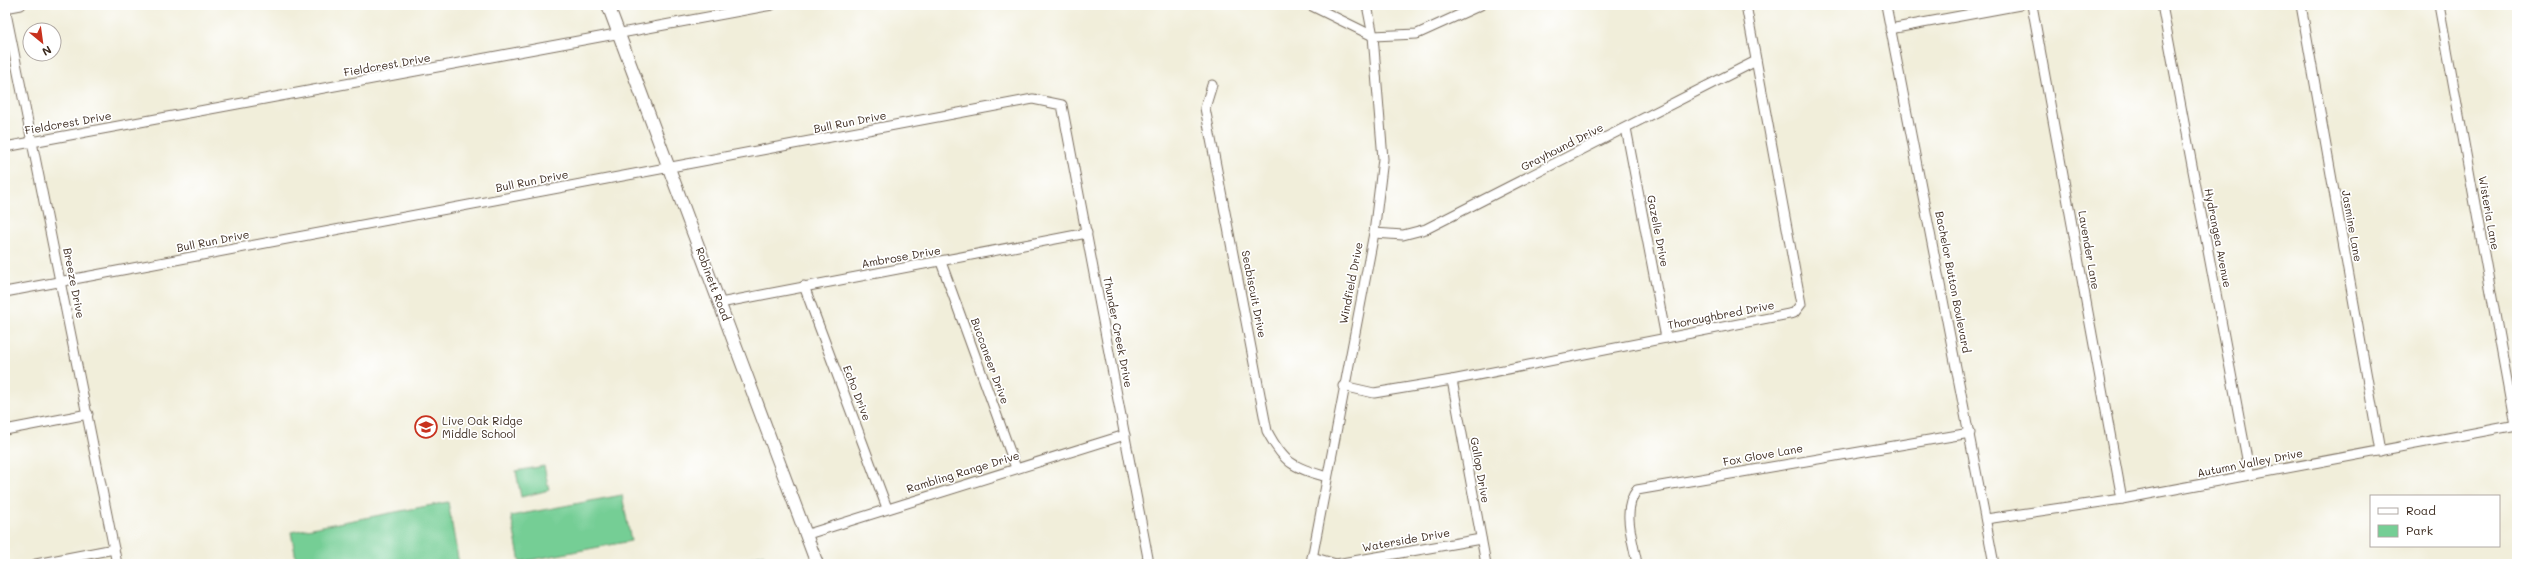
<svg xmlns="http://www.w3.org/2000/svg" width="2522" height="569" viewBox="0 0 2522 569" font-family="Mali,sans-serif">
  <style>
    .green { fill: #75ce95; stroke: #587c5a }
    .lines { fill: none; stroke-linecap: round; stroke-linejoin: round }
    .minor-casing { stroke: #7b6f60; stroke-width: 11 }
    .tertiary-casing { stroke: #7b6f60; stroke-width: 14 }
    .minor { stroke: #fff; stroke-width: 9 }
    .tertiary { stroke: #fff; stroke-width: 12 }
    .labels { text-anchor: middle; stroke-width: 3.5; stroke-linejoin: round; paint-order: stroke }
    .street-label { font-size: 11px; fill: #3b2a1e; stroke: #fff }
    .poi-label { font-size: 11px; fill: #3b2a1e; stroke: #fff; text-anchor: start }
  </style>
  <rect width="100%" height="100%" fill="#fff"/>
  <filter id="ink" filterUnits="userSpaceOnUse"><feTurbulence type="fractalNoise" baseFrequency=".025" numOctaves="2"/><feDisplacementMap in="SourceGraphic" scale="8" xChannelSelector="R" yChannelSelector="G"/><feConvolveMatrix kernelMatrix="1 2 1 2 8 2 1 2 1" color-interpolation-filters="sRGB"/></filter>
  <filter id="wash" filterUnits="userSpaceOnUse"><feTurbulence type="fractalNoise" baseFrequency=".012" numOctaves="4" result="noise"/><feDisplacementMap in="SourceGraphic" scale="16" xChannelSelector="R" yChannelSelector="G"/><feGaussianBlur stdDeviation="0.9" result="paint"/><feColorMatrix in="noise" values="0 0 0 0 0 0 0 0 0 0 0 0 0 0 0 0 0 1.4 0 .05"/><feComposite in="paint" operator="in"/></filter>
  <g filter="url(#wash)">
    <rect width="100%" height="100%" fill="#f1eeda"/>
    <g class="green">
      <polygon points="544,466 549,490 521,497 516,471"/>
      <polygon points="622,495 631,541 520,562 511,516"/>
      <polygon points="448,502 459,564 297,564 291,532"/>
      <polygon points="763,554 766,564 730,564"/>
    </g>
  </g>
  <g filter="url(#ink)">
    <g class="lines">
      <g class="minor-casing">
        <g id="minor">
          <polyline points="1310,5 1373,36 1417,34 1481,5"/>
          <polyline points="1886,5 1994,564"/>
          <polyline points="2032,5 2122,499"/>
          <polyline points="2162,5 2250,475"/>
          <polyline points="2301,5 2380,451"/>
          <polyline points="2439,5 2515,425"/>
          <polyline points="5,8 117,564"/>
          <polyline points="5,8 21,5"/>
          <polyline points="1890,29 2020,5"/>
          <path d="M1212,85L1205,108L1267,431C1284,463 1292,467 1327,477"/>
          <polyline points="1626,128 1666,338"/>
          <polyline points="5,147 772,5"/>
          <polyline points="1374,233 1403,235 1426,229 1756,61"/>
          <polyline points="941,262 1016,468"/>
          <polyline points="804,286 887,508"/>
          <polyline points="5,292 1033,99 1062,105 1148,558 1145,564"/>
          <polyline points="720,303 1087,233"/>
          <polyline points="1452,380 1486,564"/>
          <polyline points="1343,386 1374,393 1452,380 1794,313 1801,304 1746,5"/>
          <polyline points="5,430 88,414"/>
          <polyline points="1986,519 2122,499 2517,425"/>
          <polyline points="808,534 1125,435"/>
          <polyline points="1312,557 1336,564 1481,539"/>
          <polyline points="36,564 114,549"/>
          <polyline points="1311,564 1374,233 1383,159 1373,36 1367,5"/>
          <path d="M1637,564C1633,540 1621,510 1637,490L1970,433"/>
        </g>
      </g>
      <g class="tertiary-casing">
        <polyline id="tertiary" points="608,5 817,564"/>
      </g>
      <use href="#minor" class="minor"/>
      <use href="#tertiary" class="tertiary"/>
    </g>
  </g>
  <defs>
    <g id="school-ring" transform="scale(1.15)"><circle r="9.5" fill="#fff" stroke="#c8321e" stroke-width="1.5"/><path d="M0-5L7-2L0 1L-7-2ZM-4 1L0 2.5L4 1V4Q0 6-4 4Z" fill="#c8321e"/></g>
  </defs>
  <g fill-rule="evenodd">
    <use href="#school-ring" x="426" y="427"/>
  </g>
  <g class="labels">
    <g class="street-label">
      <text transform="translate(387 65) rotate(-10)" y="4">Fieldcrest Drive</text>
      <text transform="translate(850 122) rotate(-11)" y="4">Bull Run Drive</text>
      <text transform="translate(68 123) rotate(-10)" y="4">Fieldcrest Drive</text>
      <text transform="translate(1562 147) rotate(-27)" y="4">Grayhound Drive</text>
      <text transform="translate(532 181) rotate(-11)" y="4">Bull Run Drive</text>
      <text transform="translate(2489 213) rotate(80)" y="4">Wisteria Lane</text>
      <text transform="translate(2352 226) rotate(80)" y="4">Jasmine Lane</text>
      <text transform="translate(1658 231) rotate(79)" y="4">Gazelle Drive</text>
      <text transform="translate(2218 238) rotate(79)" y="4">Hydrangea Avenue</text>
      <text transform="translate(213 241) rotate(-11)" y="4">Bull Run Drive</text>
      <text transform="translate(2089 250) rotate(80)" y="4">Lavender Lane</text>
      <text transform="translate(901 257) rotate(-10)" y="4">Ambrose Drive</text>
      <text transform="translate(1953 282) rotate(79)" y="4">Bachelor Button Boulevard</text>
      <text transform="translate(74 283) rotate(79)" y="4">Breeze Drive</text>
      <text transform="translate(1351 283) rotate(-79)" y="4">Windfield Drive</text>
      <text transform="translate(713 284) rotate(69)" y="4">Robinett Road</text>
      <text transform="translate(1254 294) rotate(79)" y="4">Seabiscuit Drive</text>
      <text transform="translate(1721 315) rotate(-11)" y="4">Thoroughbred Drive</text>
      <text transform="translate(1118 332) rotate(79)" y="4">Thunder Creek Drive</text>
      <text transform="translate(990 361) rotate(70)" y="4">Buccaneer Drive</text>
      <text transform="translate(857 393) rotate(69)" y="4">Echo Drive</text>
      <text transform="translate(1763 455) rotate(-10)" y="4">Fox Glove Lane</text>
      <text transform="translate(2250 463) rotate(-11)" y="4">Autumn Valley Drive</text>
      <text transform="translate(1480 470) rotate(80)" y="4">Gallop Drive</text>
      <text transform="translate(963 472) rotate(-17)" y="4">Rambling Range Drive</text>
      <text transform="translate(1406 540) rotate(-10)" y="4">Waterside Drive</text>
    </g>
    <g class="poi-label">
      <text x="442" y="425">Live Oak Ridge<tspan x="442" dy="13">Middle School</tspan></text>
    </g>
  </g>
  <rect width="2522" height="569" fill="none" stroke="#fff" stroke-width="20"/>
  <rect x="2370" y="495" width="130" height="52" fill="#ffffff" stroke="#b1aaa5"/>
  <rect x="2378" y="508" width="20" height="6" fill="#ffffff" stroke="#b1aaa5"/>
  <text x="2406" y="515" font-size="12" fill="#3b2a1e">Road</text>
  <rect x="2378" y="525" width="20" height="12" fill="#75ce95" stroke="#b1aaa5"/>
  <text x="2406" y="535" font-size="12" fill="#3b2a1e">Park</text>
  <g transform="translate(42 42) rotate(151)"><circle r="19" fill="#ffffff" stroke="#b1aaa5"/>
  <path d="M0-3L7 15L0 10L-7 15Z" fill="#c8321e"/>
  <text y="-6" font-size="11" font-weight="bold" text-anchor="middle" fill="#3b2a1e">N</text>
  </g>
</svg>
